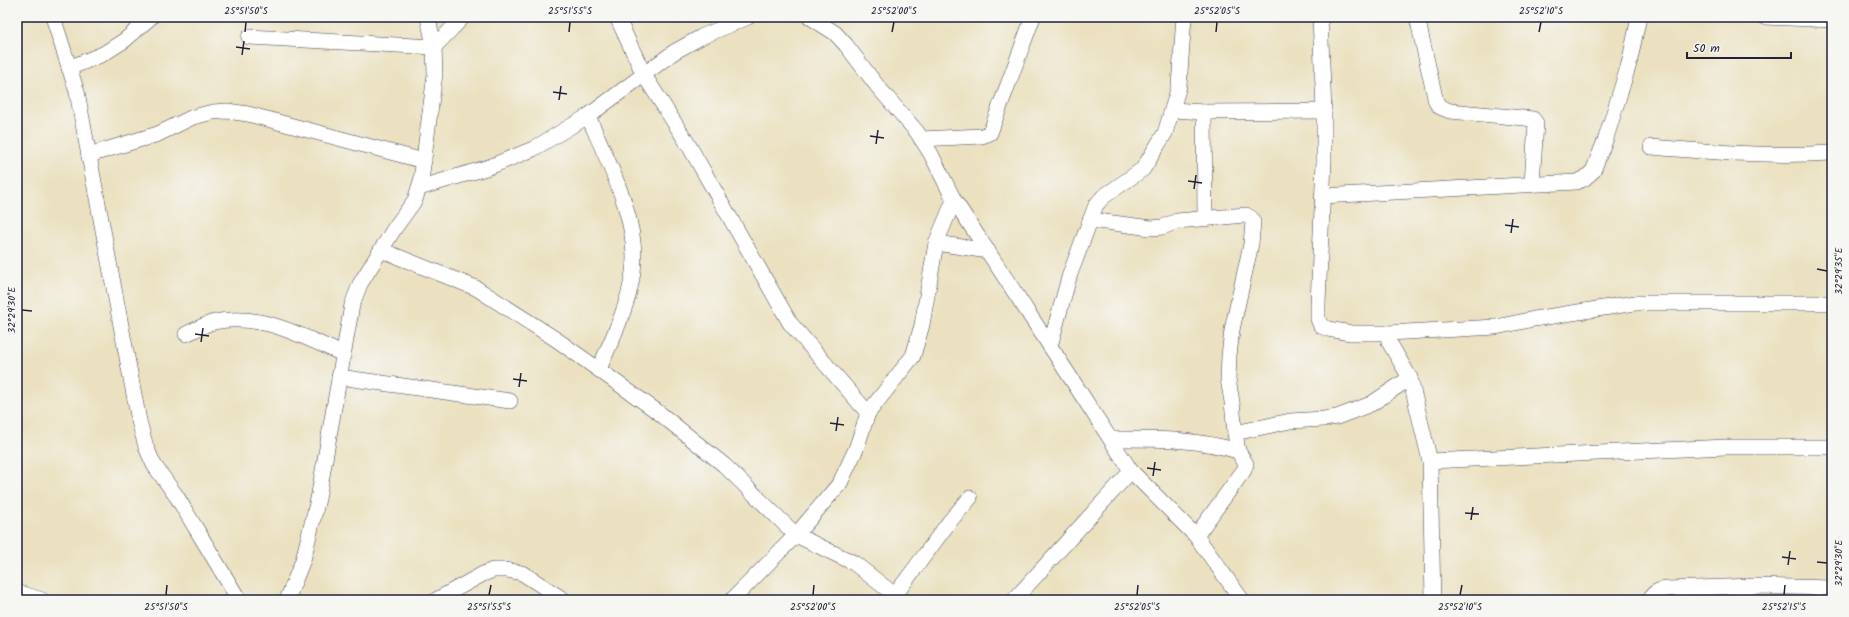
<svg xmlns="http://www.w3.org/2000/svg" width="1849" height="617" viewBox="0 0 1849 617" font-family="Kalam,sans-serif">
  <style>
    .lines { fill: none; stroke-linecap: round; stroke-linejoin: round }
    .street-casing { stroke: #403f4f; stroke-width: 16 }
    .street { stroke: #fff; stroke-width: 15 }
    .ticks { fill: none; stroke: #22223b; stroke-width: 1.5 }
    .neatline { fill: none; stroke: #22223b; stroke-width: 1.5 }
    .ticks-label { font-size: 10px; text-anchor: middle; fill: #22223b }
  </style>
  <rect width="100%" height="100%" fill="#f6f6f2"/>
  <filter id="ink" filterUnits="userSpaceOnUse"><feTurbulence type="fractalNoise" baseFrequency=".025" numOctaves="2"/><feDisplacementMap in="SourceGraphic" scale="8" xChannelSelector="R" yChannelSelector="G"/><feConvolveMatrix kernelMatrix="1 2 1 2 8 2 1 2 1" color-interpolation-filters="sRGB"/></filter>
  <filter id="wash" filterUnits="userSpaceOnUse"><feTurbulence type="fractalNoise" baseFrequency=".012" numOctaves="4" result="noise"/><feDisplacementMap in="SourceGraphic" scale="16" xChannelSelector="R" yChannelSelector="G"/><feGaussianBlur stdDeviation="0.9" result="paint"/><feColorMatrix in="noise" values="0 0 0 0 0 0 0 0 0 0 0 0 0 0 0 0 0 1.4 0 .05"/><feComposite in="paint" operator="in"/></filter>
  <g filter="url(#wash)">
    <rect width="100%" height="100%" fill="#ebe1c0"/>
  </g>
  <g filter="url(#ink)">
    <g class="lines">
      <g class="street-casing">
        <g id="street">
          <polyline points="53,17 77,92 139,421 146,447 154,465 177,497 239,600"/>
          <polyline points="617,17 644,75 688,144 790,323 868,413"/>
          <polyline points="810,17 835,33 846,45 878,87 917,132 931,154 954,200 1050,346 1131,471 1196,536 1242,600"/>
          <polyline points="1320,17 1324,111 1324,161 1318,304 1318,319 1321,326 1328,329 1351,333 1388,333 1496,327 1534,319 1635,303 1832,303"/>
          <polyline points="1417,17 1436,102 1440,107 1450,111 1533,119 1536,123 1532,184"/>
          <polyline points="1765,17 1832,20"/>
          <polyline points="249,37 434,47 463,17"/>
          <polyline points="69,68 103,54 125,40 151,17"/>
          <polyline points="1173,110 1204,112 1324,111"/>
          <polyline points="1204,112 1205,219"/>
          <path d="M588,116C608,162 640,221 633,272C629,305 612,339 599,369"/>
          <polyline points="921,139 982,136 990,133 1033,17"/>
          <path d="M1651,147C1711,152 1772,157 1832,153"/>
          <polyline points="89,155 158,134 193,117 213,112 227,111 248,114 424,161"/>
          <polyline points="419,188 489,167 533,149 588,116 674,52 701,37 748,17"/>
          <polyline points="1322,196 1576,182 1584,179 1593,171 1606,138 1629,64 1639,17"/>
          <polyline points="1090,220 1151,228 1163,227 1177,221 1246,215 1251,218 1253,222 1251,244 1232,330 1229,356 1228,379 1232,402 1235,433 1238,451 1246,464 1244,470 1196,536"/>
          <polyline points="936,243 988,251"/>
          <polyline points="381,250 476,288 557,340 658,412 724,465 796,535 854,563 901,600"/>
          <polyline points="1388,333 1389,342 1410,378 1430,461 1433,600"/>
          <path d="M186,334C195,330 205,324 214,322C261,312 301,336 343,354"/>
          <polyline points="1050,346 1070,274 1096,205 1103,197 1143,169 1165,133 1179,86 1184,17"/>
          <polyline points="339,377 510,401"/>
          <polyline points="1235,433 1290,421 1324,419 1337,417 1371,404 1410,378"/>
          <path d="M1111,439C1155,439 1195,438 1238,451"/>
          <polyline points="1430,461 1726,447 1832,447"/>
          <polyline points="17,592 42,600"/>
          <polyline points="895,595 950,521 970,498"/>
          <polyline points="287,600 303,560 318,499 352,305 360,284 394,229 415,200 421,181 435,74 434,47 428,17"/>
          <polyline points="436,600 483,574 493,570 506,570 522,573 564,600"/>
          <polyline points="732,600 796,535 840,483 856,449 868,413 913,356 922,325 936,243 954,200"/>
          <polyline points="1014,600 1131,471"/>
          <path d="M1650,600C1653,591 1660,590 1668,589L1754,586L1832,588"/>
        </g>
      </g>
      <use href="#street" class="street"/>
    </g>
  </g>
  <path class="ticks" d="M245,32L246,22M569,32L570,22M892,32L894,22M1216,32L1217,22M1539,32L1541,22M236,47L250,49M242,55L244,41M553,92L567,94M559,100L561,86M870,136L884,138M876,144L878,130M1188,181L1202,183M1194,189L1196,175M1505,225L1519,227M1511,233L1513,219M1817,269L1827,271M22,310L32,311M195,334L209,336M201,342L203,328M513,379L527,381M519,387L521,373M830,423L844,425M836,431L838,417M1147,468L1161,470M1153,476L1155,462M1465,513L1479,514M1471,520L1473,507M1782,557L1796,559M1817,562L1827,563M1788,565L1790,551M166,595L167,585M489,595L491,585M813,595L814,585M1137,595L1138,585M1460,595L1462,585M1784,595L1785,585"/>
  <rect width="1849" height="617" fill="none" stroke="#f6f6f2" stroke-width="44"/>
  <path d="M1687 52v6h104v-6" fill="none" stroke="#22223b" stroke-width="2"/>
  <text x="1693" y="52" font-size="12" fill="#22223b" stroke="#f6f6f2" stroke-width="3" paint-order="stroke">50 m</text>
  <rect x="22" y="22" width="1805" height="573" class="neatline"/>
  <g class="ticks-label">
    <text x="246" y="14">25°51'50"S</text>
    <text x="570" y="14">25°51'55"S</text>
    <text x="894" y="14">25°52'00"S</text>
    <text x="1217" y="14">25°52'05"S</text>
    <text x="1541" y="14">25°52'10"S</text>
    <text transform="translate(1838 271) rotate(-90)" y="4">32°29'35"E</text>
    <text transform="translate(11 310) rotate(-90)" y="4">32°29'30"E</text>
    <text transform="translate(1838 563) rotate(-90)" y="4">32°29'30"E</text>
    <text x="166" y="610">25°51'50"S</text>
    <text x="489" y="610">25°51'55"S</text>
    <text x="813" y="610">25°52'00"S</text>
    <text x="1137" y="610">25°52'05"S</text>
    <text x="1460" y="610">25°52'10"S</text>
    <text x="1784" y="610">25°52'15"S</text>
  </g>
</svg>
